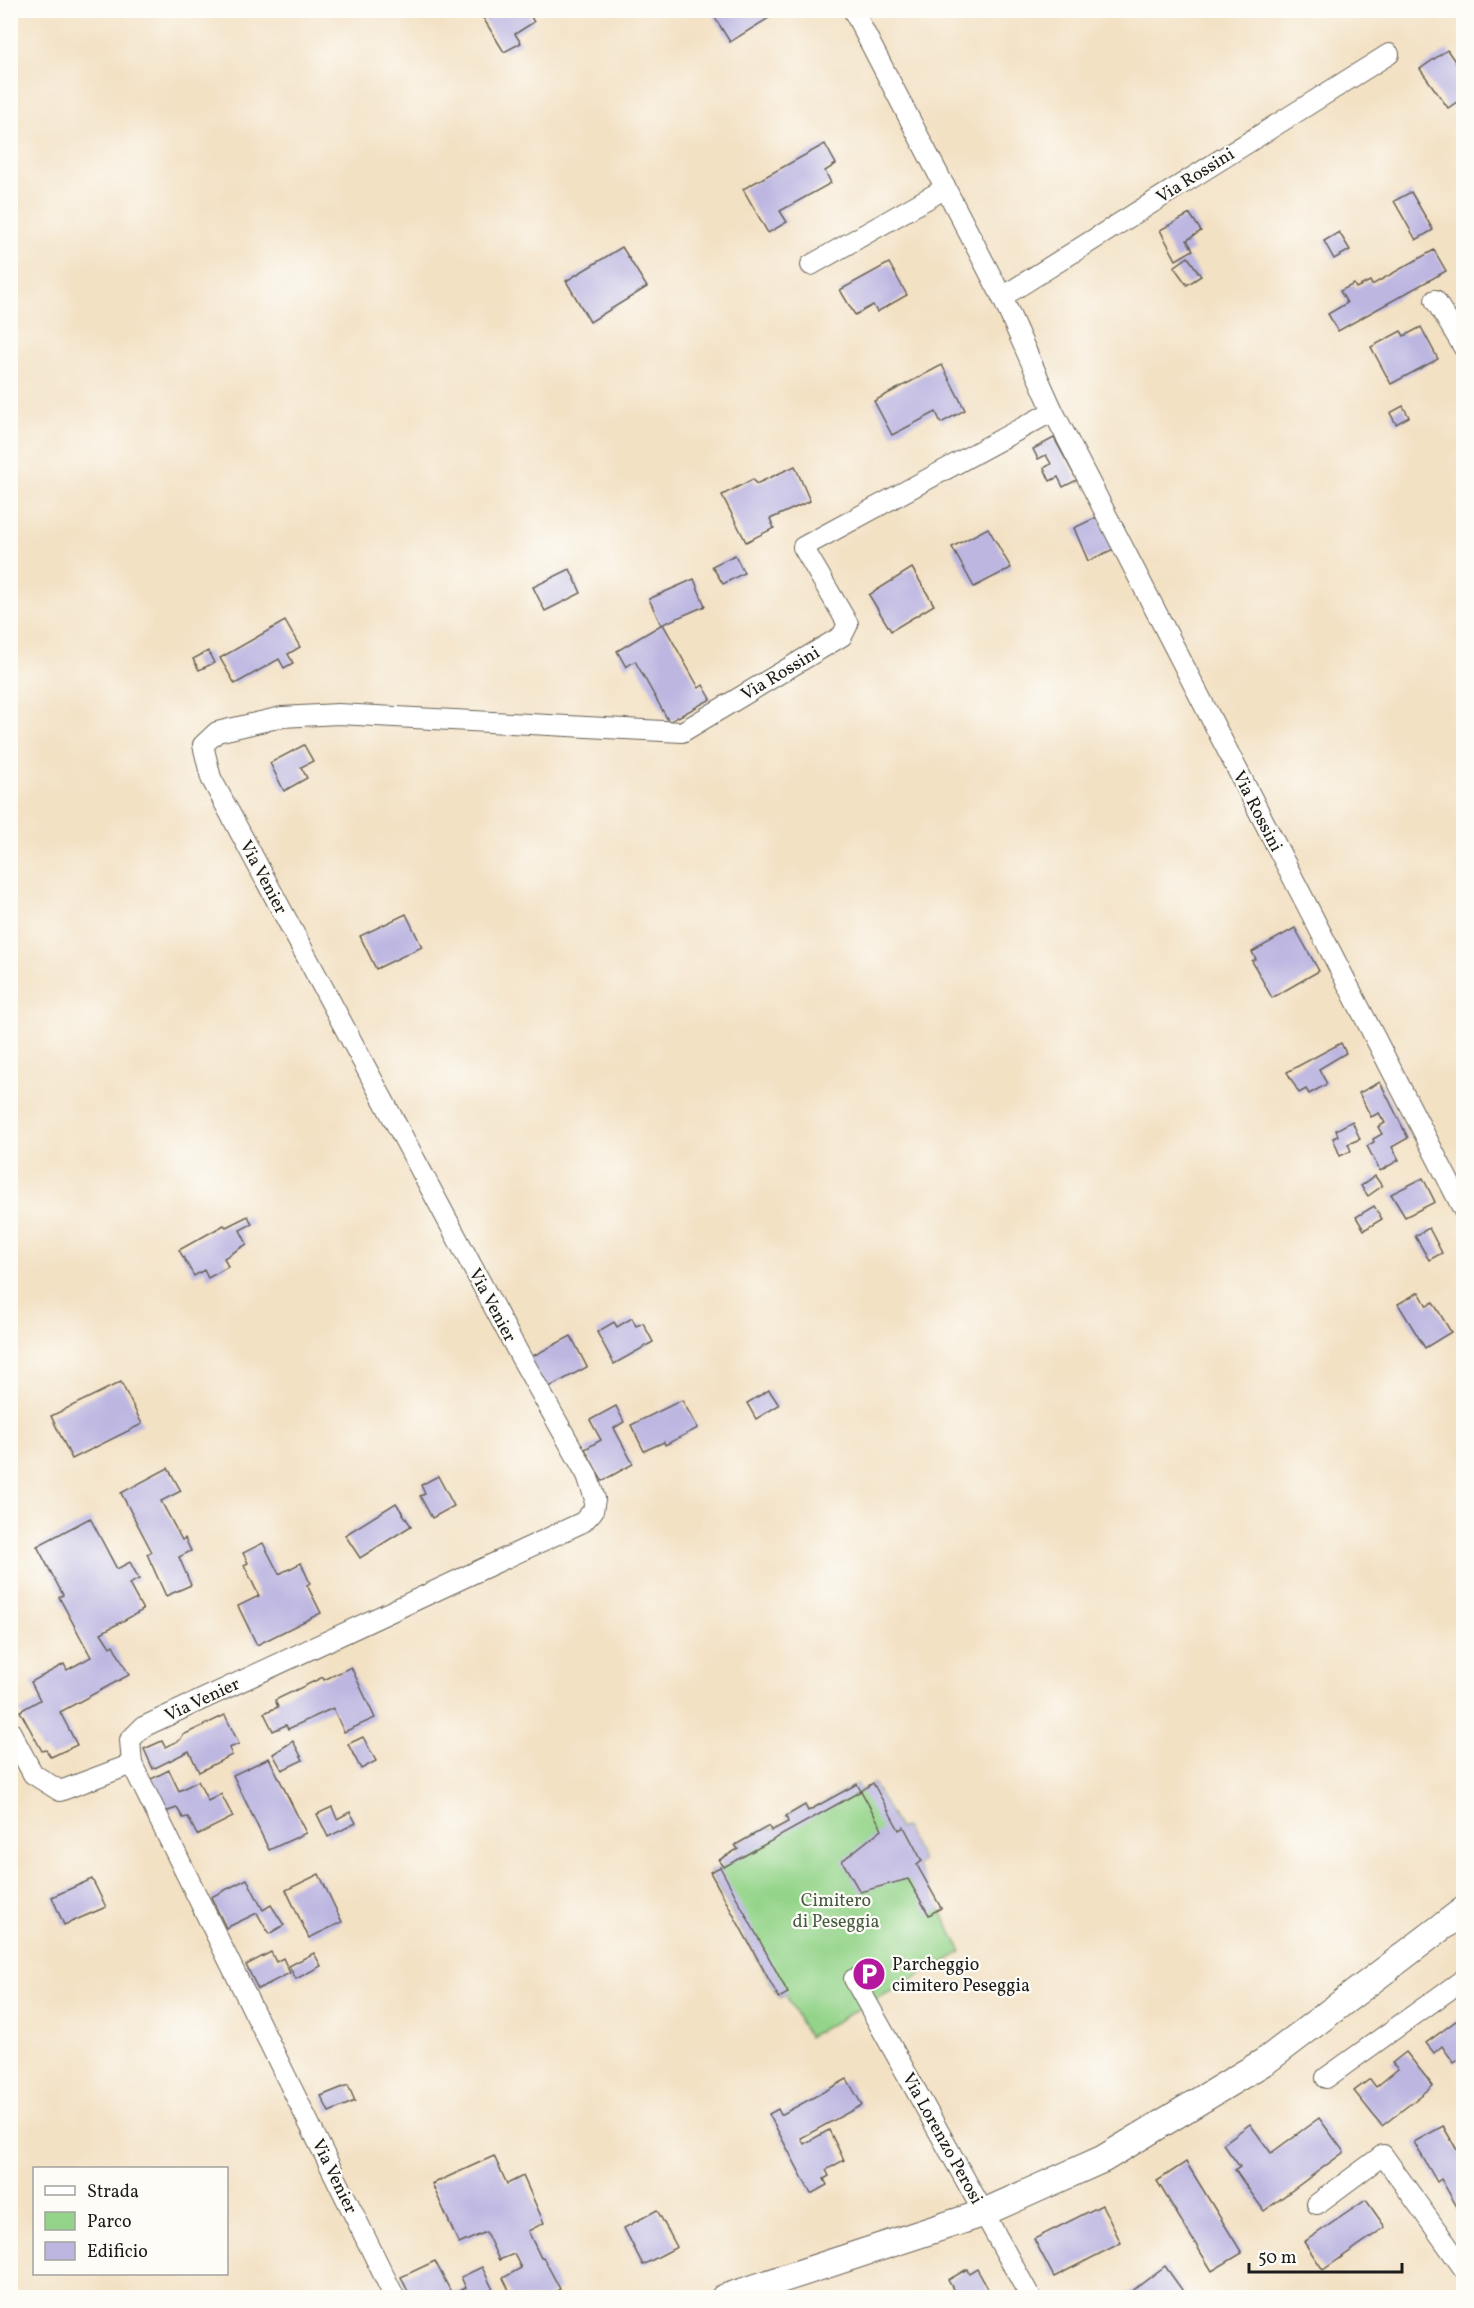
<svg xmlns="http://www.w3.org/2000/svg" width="1474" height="2308" viewBox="0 0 1474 2308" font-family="Vollkorn,serif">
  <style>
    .green { fill: #94d48a; stroke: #587853; stroke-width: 1.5 }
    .building { fill: #bcb6e1 }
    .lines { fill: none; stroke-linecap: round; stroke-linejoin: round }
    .street-casing { stroke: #676157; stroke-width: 22 }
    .secondary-casing { stroke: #676157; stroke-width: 29 }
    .street { stroke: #fff; stroke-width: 20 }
    .secondary { stroke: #fff; stroke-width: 27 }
    .labels { text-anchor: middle; stroke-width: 4.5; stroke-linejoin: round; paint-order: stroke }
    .street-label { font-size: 18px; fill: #1c1c1c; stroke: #fdfcf7 }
    .park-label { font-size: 18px; fill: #465c42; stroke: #fdfcf7 }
    .poi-label { font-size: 18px; fill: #1c1c1c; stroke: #fdfcf7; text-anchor: start }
  </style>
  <rect width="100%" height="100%" fill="#fdfcf7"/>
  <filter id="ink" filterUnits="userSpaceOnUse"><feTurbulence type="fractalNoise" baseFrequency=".0167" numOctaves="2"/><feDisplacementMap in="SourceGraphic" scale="12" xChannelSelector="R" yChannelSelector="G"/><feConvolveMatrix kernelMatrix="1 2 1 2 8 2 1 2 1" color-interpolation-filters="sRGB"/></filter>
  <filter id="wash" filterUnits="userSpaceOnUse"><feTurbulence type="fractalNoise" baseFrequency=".008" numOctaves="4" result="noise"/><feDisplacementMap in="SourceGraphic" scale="24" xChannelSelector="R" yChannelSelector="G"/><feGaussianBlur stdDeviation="1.35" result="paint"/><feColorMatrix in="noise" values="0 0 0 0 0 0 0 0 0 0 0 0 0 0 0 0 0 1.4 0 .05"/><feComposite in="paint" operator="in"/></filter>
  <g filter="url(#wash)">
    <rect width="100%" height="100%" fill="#f3e1c4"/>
    <polygon class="green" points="873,1783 899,1829 904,1827 922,1861 917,1865 962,1952 808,2037 786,1995 779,1998 710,1872 723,1867 738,1850 735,1845 769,1826 771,1830 788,1822 786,1816 805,1805 809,1811 857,1784 861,1791"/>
    <g id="blocks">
      <g class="building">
        <polygon points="495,10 527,10 534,22 515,34 521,43 504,52 483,18"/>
        <polygon points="716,10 769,10 772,16 730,42 712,13"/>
        <polygon points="1447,50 1464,74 1464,97 1448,108 1420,69"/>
        <polygon points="825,144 836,164 825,171 831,183 780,211 787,222 768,233 743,189"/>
        <polygon points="1411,192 1433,230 1416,240 1394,201"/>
        <polygon points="1190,214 1201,231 1187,240 1193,250 1176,260 1160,230"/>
        <polygon points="1339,232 1350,250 1334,259 1324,241"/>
        <polygon points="622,247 647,287 590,322 566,281"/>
        <polygon points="1434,250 1446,271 1338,331 1328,314 1347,303 1340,291 1354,284 1356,288 1370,281 1372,285"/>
        <polygon points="1188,257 1201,276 1187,285 1174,267"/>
        <polygon points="889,263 907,295 877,312 873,305 855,315 840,290"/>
        <polygon points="1421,327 1438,359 1391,384 1371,347 1401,331 1404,336"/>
        <polygon points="942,365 965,410 941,423 936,412 892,435 874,401"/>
        <polygon points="1403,406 1409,417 1396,424 1390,413"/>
        <polygon points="1054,438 1077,480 1063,487 1058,477 1050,481 1044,468 1051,464 1046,455 1038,459 1033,449"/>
        <polygon points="795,466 810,501 770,519 774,528 746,542 722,495 753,479 756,484"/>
        <polygon points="1099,516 1114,549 1088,561 1074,528"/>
        <polygon points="988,528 1011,568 974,587 952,547"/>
        <polygon points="735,555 744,573 723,584 712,566"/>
        <polygon points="912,568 934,605 891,631 869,595"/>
        <polygon points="570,569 581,593 545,611 533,587"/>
        <polygon points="694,579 705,606 663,624 699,688 703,685 711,699 669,722 635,661 626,667 617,651 661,625 649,599"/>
        <polygon points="285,621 300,647 288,654 293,663 284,668 279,659 235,684 220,658"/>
        <polygon points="208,651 214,663 199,670 193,659"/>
        <polygon points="304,745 313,761 301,767 307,778 284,791 270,763"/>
        <polygon points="406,914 422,947 376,969 360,936"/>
        <polygon points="1295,928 1319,971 1272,998 1252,961 1256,959 1252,952"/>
        <polygon points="1341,1043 1346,1053 1319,1069 1327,1084 1309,1094 1306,1089 1299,1093 1287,1072"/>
        <polygon points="1380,1082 1408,1138 1392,1147 1399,1160 1380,1171 1367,1146 1374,1142 1373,1139 1382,1134 1378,1127 1385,1123 1379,1113 1371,1117 1359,1093"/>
        <polygon points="1352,1121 1360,1139 1348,1144 1351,1151 1340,1156 1333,1138 1338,1136 1336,1130"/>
        <polygon points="1375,1176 1382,1186 1368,1196 1361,1186"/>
        <polygon points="1423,1178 1435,1202 1405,1217 1391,1194"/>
        <polygon points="1374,1206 1382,1219 1364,1230 1356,1217"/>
        <polygon points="248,1216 252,1224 240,1230 247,1244 224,1258 228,1267 208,1278 204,1270 194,1276 179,1250 224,1225 226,1227"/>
        <polygon points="1429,1228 1442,1253 1429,1260 1415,1236"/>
        <polygon points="1419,1292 1427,1306 1433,1302 1451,1332 1425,1348 1398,1304"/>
        <polygon points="632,1318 636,1326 643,1323 653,1342 614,1364 597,1332 614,1322 617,1327"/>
        <polygon points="571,1336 587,1367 544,1390 527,1359"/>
        <polygon points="121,1382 142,1424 72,1459 51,1416"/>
        <polygon points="769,1390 779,1405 756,1419 747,1403"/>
        <polygon points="682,1400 698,1428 665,1445 664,1442 644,1451 631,1425"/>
        <polygon points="616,1406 624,1422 614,1428 633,1464 602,1481 585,1449 601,1440 590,1420"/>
        <polygon points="168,1468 181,1491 161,1501 182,1540 185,1538 191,1551 179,1557 191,1585 166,1596 147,1554 152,1552 121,1493"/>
        <polygon points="438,1476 454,1506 432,1518 420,1496 425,1494 421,1485"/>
        <polygon points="396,1503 411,1526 360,1558 345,1535"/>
        <polygon points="90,1518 117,1569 130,1562 139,1579 129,1584 143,1610 101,1633 110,1647 113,1645 129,1675 60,1712 77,1745 51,1757 46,1750 42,1751 20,1711 40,1700 31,1682 64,1664 67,1670 91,1657 59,1597 63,1595 37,1546"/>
        <polygon points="263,1543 279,1574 301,1563 310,1583 307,1585 321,1613 257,1645 238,1606 259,1596 244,1565 248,1563 243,1553"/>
        <polygon points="351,1667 375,1718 344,1732 333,1708 288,1729 286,1725 273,1731 264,1713 278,1707 275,1700 323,1677 324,1680"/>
        <polygon points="225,1715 239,1744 229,1748 232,1755 199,1772 189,1751 153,1769 144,1749 162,1741 165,1747 180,1740 183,1735"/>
        <polygon points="363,1737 376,1761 361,1769 348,1744"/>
        <polygon points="293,1741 303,1760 282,1770 273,1754"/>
        <polygon points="269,1758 306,1833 269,1850 233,1775"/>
        <polygon points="169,1770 179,1791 198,1781 208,1801 221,1794 233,1817 197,1835 188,1817 183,1818 177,1808 165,1812 149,1780"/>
        <polygon points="873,1783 899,1830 904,1827 922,1861 917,1865 941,1908 929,1915 908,1879 860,1892 842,1861 882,1829 861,1791 724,1867 719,1860 738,1849 735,1845 769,1826 771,1831 788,1822 786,1816 805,1805 808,1811 857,1784 861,1791"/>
        <polygon points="332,1807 337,1819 350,1812 356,1823 328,1837 317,1814"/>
        <polygon points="720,1867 788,1993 779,1998 710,1872"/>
        <polygon points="319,1874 342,1922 309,1938 286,1890"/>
        <polygon points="92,1879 106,1907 64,1925 52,1897"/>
        <polygon points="247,1879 263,1910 271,1905 284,1925 269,1934 257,1913 226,1928 211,1897"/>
        <polygon points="271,1952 276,1962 283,1958 290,1973 258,1989 246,1965"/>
        <polygon points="314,1953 321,1966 296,1979 289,1966"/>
        <polygon points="1464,2015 1464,2056 1454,2063 1442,2046 1434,2053 1426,2043"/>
        <polygon points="1406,2052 1433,2086 1382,2126 1354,2091 1370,2079 1376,2087 1398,2069 1392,2063"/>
        <polygon points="847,2079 862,2105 801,2138 804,2144 829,2130 844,2160 826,2170 829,2176 824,2179 827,2185 811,2194 769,2114 778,2109 781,2115"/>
        <polygon points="348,2085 355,2101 329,2112 321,2096"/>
        <polygon points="1319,2118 1344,2152 1264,2211 1235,2170 1240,2167 1223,2144 1250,2124 1271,2153"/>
        <polygon points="1443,2126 1464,2162 1464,2210 1460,2212 1441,2179 1437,2182 1414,2142"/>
        <polygon points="494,2156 507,2184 523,2176 544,2223 528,2231 541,2258 543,2257 560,2289 545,2298 513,2298 503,2278 521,2268 514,2254 499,2260 486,2232 459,2244 432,2184"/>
        <polygon points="1186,2162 1242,2253 1212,2271 1157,2181"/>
        <polygon points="1366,2200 1385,2227 1323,2270 1304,2242"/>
        <polygon points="1102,2205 1121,2243 1054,2277 1034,2239"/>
        <polygon points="657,2210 677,2247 643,2265 624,2228"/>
        <polygon points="435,2261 452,2294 445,2298 411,2298 401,2277"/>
        <polygon points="1165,2266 1185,2294 1180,2298 1123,2298"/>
        <polygon points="482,2267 497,2298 454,2298 452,2294 466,2288 461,2277"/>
        <polygon points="967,2269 969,2274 977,2269 992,2296 958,2298 948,2280"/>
      </g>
    </g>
  </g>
  <g filter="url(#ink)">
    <use href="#blocks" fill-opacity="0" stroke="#676157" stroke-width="1.5"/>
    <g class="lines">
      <g class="street-casing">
        <g id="street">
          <polyline points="853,10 1002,297 1053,411 1464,1211"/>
          <polyline points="811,265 946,188"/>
          <polyline points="1002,297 1389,54"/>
          <polyline points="1435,300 1464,348"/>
          <polyline points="10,1731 33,1774 60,1791 132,1764"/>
          <polyline points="854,1979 1031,2298"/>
          <polyline points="1326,2078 1464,1979"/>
          <polyline points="1317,2204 1383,2155 1464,2269"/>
          <polyline points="395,2298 132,1764 130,1740 143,1727 583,1522 593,1511 595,1499 587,1475 519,1354 211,778 203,745 217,732 282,717 338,714 682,732 842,636 848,624 803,547 1053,411"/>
        </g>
      </g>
      <g class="secondary-casing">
        <polyline id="secondary" points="724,2298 978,2215 1103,2159 1267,2060 1464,1910"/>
      </g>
      <use href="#street" class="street"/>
      <use href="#secondary" class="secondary"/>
    </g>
  </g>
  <defs>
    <g id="parking-disc" transform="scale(1.725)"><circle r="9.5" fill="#b5179e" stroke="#fdfcf7"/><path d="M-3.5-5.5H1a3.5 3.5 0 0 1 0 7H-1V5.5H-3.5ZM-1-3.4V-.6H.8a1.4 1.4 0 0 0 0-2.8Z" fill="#fff"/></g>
  </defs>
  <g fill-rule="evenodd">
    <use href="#parking-disc" x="869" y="1974"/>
  </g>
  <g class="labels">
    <g class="street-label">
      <text transform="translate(1195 175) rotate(-32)" y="6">Via Rossini</text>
      <text transform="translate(780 673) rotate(-31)" y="6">Via Rossini</text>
      <text transform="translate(1258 811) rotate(63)" y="6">Via Rossini</text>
      <text transform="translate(264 877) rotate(62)" y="6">Via Venier</text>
      <text transform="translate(493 1305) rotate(62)" y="6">Via Venier</text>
      <text transform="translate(202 1699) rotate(-25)" y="6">Via Venier</text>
      <text transform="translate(943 2138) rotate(61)" y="6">Via Lorenzo Perosi</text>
      <text transform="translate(335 2176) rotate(64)" y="6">Via Venier</text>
    </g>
    <g class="park-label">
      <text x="836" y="1906">Cimitero<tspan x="836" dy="21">di Peseggia</tspan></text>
    </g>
    <g class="poi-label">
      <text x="892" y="1970">Parcheggio<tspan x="892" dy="21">cimitero Peseggia</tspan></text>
    </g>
  </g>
  <rect width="1474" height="2308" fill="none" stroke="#fdfcf7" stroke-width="36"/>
  <rect x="33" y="2167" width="195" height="108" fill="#fdfcf7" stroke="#a3a29f" stroke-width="1.5"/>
  <rect x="45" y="2186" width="30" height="9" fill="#ffffff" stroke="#a3a29f" stroke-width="1.5"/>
  <text x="87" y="2197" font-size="18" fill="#1c1c1c">Strada</text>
  <rect x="45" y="2212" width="30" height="18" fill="#94d48a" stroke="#a3a29f" stroke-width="1.5"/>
  <text x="87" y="2227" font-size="18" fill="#1c1c1c">Parco</text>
  <rect x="45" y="2242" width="30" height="18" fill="#bcb6e1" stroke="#a3a29f" stroke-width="1.5"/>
  <text x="87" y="2257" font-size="18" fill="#1c1c1c">Edificio</text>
  <path d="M1249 2263v9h153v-9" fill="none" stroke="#1c1c1c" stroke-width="3"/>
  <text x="1258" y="2263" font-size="18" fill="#1c1c1c" stroke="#fdfcf7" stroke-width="4.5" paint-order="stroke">50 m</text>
</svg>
